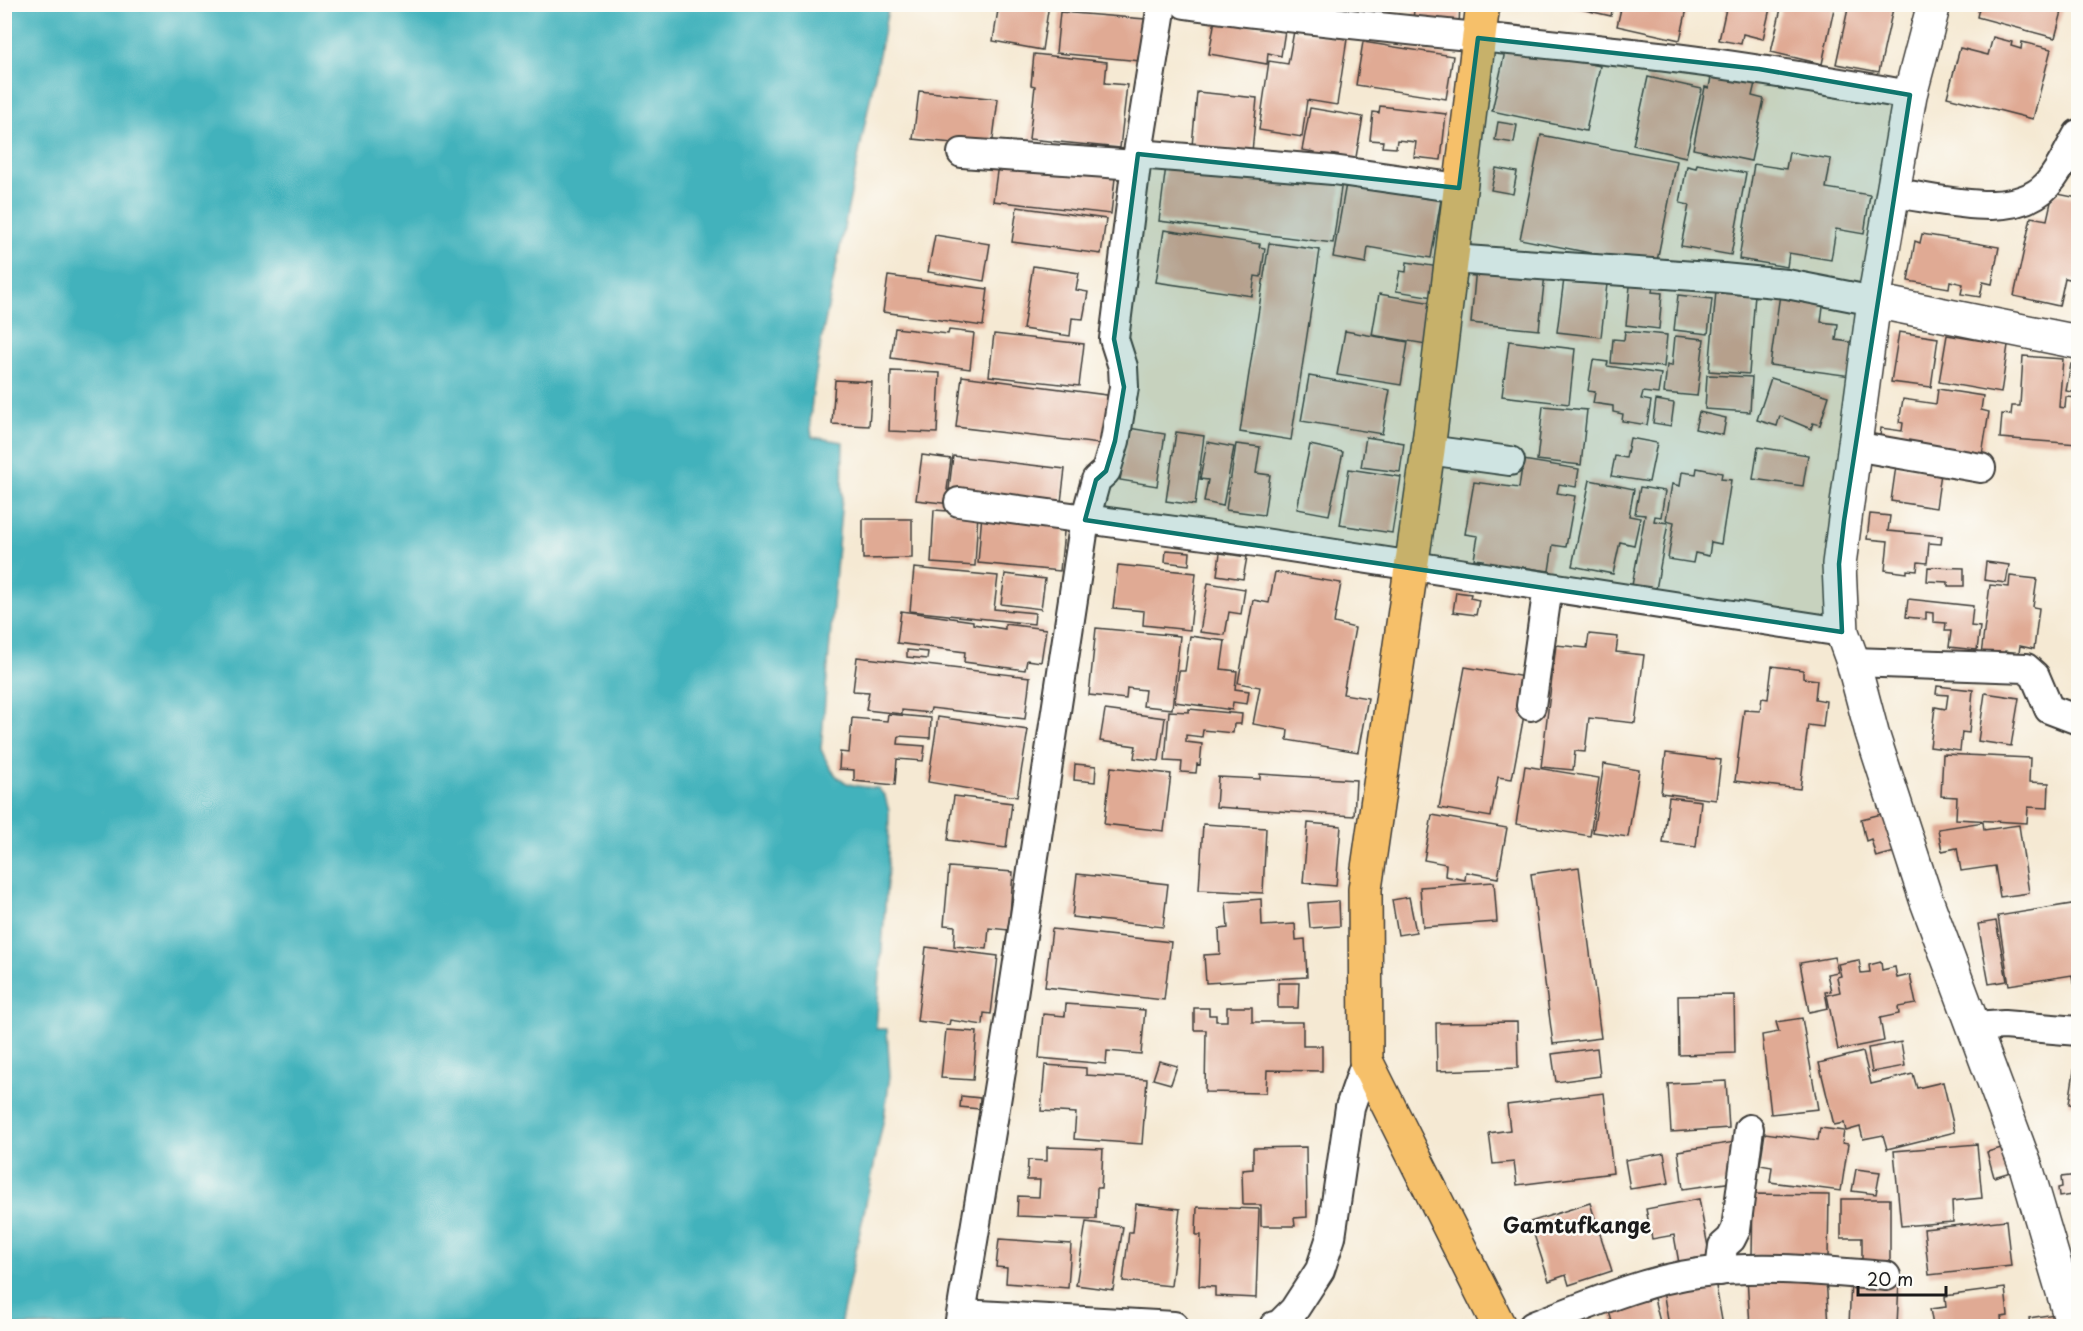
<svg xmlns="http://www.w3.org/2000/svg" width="2083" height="1331" viewBox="0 0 2083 1331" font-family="'Playpen Sans',sans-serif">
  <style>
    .water { fill: #42b2bc; stroke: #2f676c; stroke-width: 1.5 }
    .building { fill: #e0aa94 }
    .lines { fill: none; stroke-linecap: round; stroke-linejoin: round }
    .minor-casing { stroke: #3d3b37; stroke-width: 32 }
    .tertiary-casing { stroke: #3d3b37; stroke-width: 36 }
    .trunk-casing { stroke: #3d3b37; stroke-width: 36 }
    .minor { stroke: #fff; stroke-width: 28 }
    .tertiary { stroke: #fff; stroke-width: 33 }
    .trunk { stroke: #f6c06b; stroke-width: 33 }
    .marked { fill: #0f766e; fill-opacity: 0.2; stroke: #0f766e; stroke-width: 4.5; stroke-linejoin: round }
    .labels { text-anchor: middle; stroke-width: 5; stroke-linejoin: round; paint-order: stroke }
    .quarter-label { font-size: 21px; font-weight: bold; fill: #1c1c1c; stroke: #fdfcf7 }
  </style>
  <rect width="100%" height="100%" fill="#fdfcf7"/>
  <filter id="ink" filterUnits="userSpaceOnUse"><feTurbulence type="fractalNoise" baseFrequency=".0167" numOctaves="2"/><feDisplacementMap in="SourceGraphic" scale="12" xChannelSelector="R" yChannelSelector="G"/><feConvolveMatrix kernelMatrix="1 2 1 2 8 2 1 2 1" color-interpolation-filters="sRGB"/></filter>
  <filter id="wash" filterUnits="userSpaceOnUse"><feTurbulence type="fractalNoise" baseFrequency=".008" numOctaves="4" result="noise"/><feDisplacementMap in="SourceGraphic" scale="24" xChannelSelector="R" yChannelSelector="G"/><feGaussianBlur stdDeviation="1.35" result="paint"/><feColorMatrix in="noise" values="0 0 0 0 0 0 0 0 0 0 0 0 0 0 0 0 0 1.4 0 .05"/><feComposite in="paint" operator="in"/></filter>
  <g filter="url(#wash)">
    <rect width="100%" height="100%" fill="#f5e9d3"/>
    <path class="water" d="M5,4L889,5L822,337L813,392L810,419L812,437L843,442L842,498L821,749C836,783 842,785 878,788L885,796L889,811L888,867L876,1029H887L890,1076L884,1118L840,1326H5Z"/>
    <g id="blocks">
      <g class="building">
        <polygon points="999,4 1049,4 1042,50 993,41"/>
        <polygon points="1383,4 1460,4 1459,26 1413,23 1414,9 1383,7"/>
        <polygon points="1559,4 1613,4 1611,16"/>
        <polygon points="1622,4 1688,4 1680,40 1617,26"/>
        <polygon points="1727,4 1771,4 1763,39 1743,34 1741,44 1719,40"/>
        <polygon points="1782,4 1835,4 1822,64 1771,52"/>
        <polygon points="1849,4 1894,4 1879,72 1836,64"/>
        <polygon points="1980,4 2064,4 2055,38 1977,17"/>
        <polygon points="1060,12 1145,19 1141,61 1056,53"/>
        <polygon points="1215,19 1285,30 1281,56 1268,53 1267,64 1209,54"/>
        <polygon points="1294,31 1347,39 1337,105 1307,100 1302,137 1259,130 1269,61 1288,64"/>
        <polygon points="1993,37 2012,42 2011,46 2021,49 2022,42 2051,49 2033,119 1947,97 1960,48 1988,55"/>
        <polygon points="1363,42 1453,56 1446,99 1356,85"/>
        <polygon points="1506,47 1600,66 1586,131 1492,111"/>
        <polygon points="1034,54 1107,62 1105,83 1127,85 1120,148 1029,139 1035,86 1031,85"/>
        <polygon points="1712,71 1756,79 1752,96 1764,99 1751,161 1693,149 1705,87 1709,88"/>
        <polygon points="1648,77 1702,89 1686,157 1633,145"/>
        <polygon points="919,91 998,99 992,147 913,139"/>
        <polygon points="1197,92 1257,98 1252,152 1192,146"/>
        <polygon points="1380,106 1446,114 1441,160 1414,157 1416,142 1397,140 1396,148 1382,147 1383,141 1370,140 1373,112 1379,113"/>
        <polygon points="1310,108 1363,117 1355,163 1314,156 1315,152 1302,150"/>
        <polygon points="1498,122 1517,125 1514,143 1495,140"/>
        <polygon points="1541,135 1677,161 1656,266 1520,239"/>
        <polygon points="1789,152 1831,159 1826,188 1870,195 1864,234 1836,229 1831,260 1789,253 1787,267 1739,259 1754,164 1786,169"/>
        <polygon points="999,157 1116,169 1111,214 993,201"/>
        <polygon points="1167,158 1342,181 1333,243 1159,221"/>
        <polygon points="1697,164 1746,173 1731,255 1681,246 1689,205 1680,203 1687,166 1696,168"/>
        <polygon points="1496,168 1517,172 1513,194 1491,190"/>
        <polygon points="1347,178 1442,194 1431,258 1368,247 1366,263 1333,257"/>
        <polygon points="2053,193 2078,198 2078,281 2065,278 2059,306 2014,296 2031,217 2047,220"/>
        <polygon points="1017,207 1106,219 1101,254 1012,242"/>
        <polygon points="1164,230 1260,244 1259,247 1265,248 1261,277 1255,276 1252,296 1156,282"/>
        <polygon points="1922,234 1999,247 1992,284 1983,282 1980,297 1961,294 1963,284 1950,281 1949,288 1908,281 1915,241 1920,243"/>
        <polygon points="935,235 990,244 984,281 928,272"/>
        <polygon points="1269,243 1320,250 1291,440 1240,432"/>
        <polygon points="1407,262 1439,267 1433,297 1396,291 1400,271 1406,272"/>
        <polygon points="1033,266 1079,273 1076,290 1088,292 1083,319 1072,318 1070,336 1023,329"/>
        <polygon points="1476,267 1545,274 1539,330 1471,323"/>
        <polygon points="888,276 988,289 983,326 883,312"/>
        <polygon points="1631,277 1654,280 1652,292 1662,293 1659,329 1626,325"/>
        <polygon points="1564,279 1607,284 1601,337 1557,332"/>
        <polygon points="1716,291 1755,294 1749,374 1709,371"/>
        <polygon points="1379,294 1433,303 1426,344 1372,335"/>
        <polygon points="1780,294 1824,299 1821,322 1838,324 1836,340 1856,343 1851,376 1770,365"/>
        <polygon points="1678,295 1712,299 1708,334 1674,330"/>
        <polygon points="895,328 948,334 949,330 974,333 970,369 891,358"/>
        <polygon points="1345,331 1408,342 1401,385 1337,375"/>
        <polygon points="1625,331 1667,335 1664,367 1611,363 1613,339 1624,340"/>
        <polygon points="1899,332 1938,338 1931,387 1891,382"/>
        <polygon points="994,334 1084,344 1079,386 989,376"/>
        <polygon points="1947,335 2008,345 2001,393 1939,382"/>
        <polygon points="1675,336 1704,339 1697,396 1664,393 1667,365 1672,366"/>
        <polygon points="1509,341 1575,349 1569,404 1502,396"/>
        <polygon points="2023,356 2063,359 2059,407 2065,408 2066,397 2078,398 2078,444 2000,438 2002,414 2011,415 2012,406 2020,406"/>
        <polygon points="1593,360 1608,362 1607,366 1661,374 1658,394 1643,392 1641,399 1651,401 1647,425 1622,421 1623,414 1613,412 1613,406 1593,403 1595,392 1588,391"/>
        <polygon points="2071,364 2078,365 2078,393 2066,391"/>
        <polygon points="891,371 940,373 937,433 889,431"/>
        <polygon points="1707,375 1752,377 1750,412 1705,409"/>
        <polygon points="962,376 1114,396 1108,445 956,427"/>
        <polygon points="1309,376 1390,390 1382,434 1301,421"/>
        <polygon points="1771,378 1829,396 1820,425 1813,423 1811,429 1780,416 1777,426 1757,420"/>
        <polygon points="835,380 872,382 869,426 832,424"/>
        <polygon points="1938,389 1983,396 1981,410 1989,412 1982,455 1879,445 1881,428 1902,431 1903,423 1899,422 1903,399 1936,404"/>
        <polygon points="1656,400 1674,403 1671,426 1653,423"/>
        <polygon points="1543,406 1587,410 1581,465 1537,460"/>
        <polygon points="1699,412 1726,418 1723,435 1695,429"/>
        <polygon points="1129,428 1165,434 1157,486 1120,480"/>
        <polygon points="1176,432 1204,436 1195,505 1166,501"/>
        <polygon points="1366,437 1404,443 1400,472 1361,467"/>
        <polygon points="1630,438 1657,443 1649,482 1611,476 1615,456 1626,458"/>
        <polygon points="1207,442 1234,447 1223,506 1204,502 1208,480 1200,479"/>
        <polygon points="1236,444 1260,447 1256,473 1270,475 1264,515 1226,510"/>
        <polygon points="1310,445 1343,452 1329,515 1297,509"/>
        <polygon points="1758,447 1808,455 1803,486 1753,479"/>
        <polygon points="922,455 951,459 947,490 952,491 951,504 916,500"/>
        <polygon points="953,456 1065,469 1061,502 949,489"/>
        <polygon points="1523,460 1579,469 1576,487 1559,484 1557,493 1575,496 1566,547 1553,545 1549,571 1516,566 1516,569 1482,564 1483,560 1474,559 1478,536 1465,534 1474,482 1519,488"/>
        <polygon points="1896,466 1941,473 1936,508 1891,501"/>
        <polygon points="1697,468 1722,473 1721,479 1731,480 1721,544 1711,542 1709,556 1695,553 1693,563 1668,559 1674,522 1666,520 1672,484 1680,486 1682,472 1696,474"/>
        <polygon points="1349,469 1401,477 1392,533 1340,525"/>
        <polygon points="1590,480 1634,489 1629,516 1640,518 1634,545 1620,542 1613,574 1572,566"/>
        <polygon points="1640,487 1665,491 1661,517 1655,516 1654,521 1668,523 1655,595 1631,591 1645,515 1635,514"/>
        <polygon points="934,510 978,513 975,566 931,563"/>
        <polygon points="982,513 1065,522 1060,571 978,563"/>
        <polygon points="1870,514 1890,516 1888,531 1942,536 1941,544 1929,543 1927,563 1918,562 1917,571 1907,570 1907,573 1885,570 1888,541 1867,539"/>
        <polygon points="863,519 912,519 912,558 863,559"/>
        <polygon points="1166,550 1190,552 1189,565 1165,562"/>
        <polygon points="1220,553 1247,557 1243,579 1217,575"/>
        <polygon points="1986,562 2009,565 2006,583 1984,580"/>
        <polygon points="1118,565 1196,573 1190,630 1143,625 1144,611 1113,608"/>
        <polygon points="1928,567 1964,568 1964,586 1948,586 1948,582 1927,581"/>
        <polygon points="914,568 998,576 994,609 1035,613 1034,624 910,611"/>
        <polygon points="1275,572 1341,583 1334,623 1355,628 1343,694 1368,698 1358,752 1287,740 1288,730 1253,724 1260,687 1238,683 1253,600 1269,603"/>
        <polygon points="1005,574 1045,579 1041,609 1001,604"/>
        <polygon points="2010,576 2037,579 2033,607 2039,608 2034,649 2020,646 2019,653 2005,651 2004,658 1981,655 1990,585 2009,587"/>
        <polygon points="1208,583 1245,589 1241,614 1229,612 1225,635 1200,632"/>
        <polygon points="1456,592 1471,594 1470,598 1479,600 1476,615 1453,612"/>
        <polygon points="1908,599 1973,606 1971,626 1980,627 1977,650 1949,647 1951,631 1945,631 1946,623 1933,622 1933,613 1926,612 1926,619 1906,617"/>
        <polygon points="901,611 973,621 973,624 1005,629 1005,624 1046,629 1041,662 1027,660 1025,670 964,662 965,652 897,643"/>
        <polygon points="1096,628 1180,636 1172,709 1143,706 1145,690 1127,688 1126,699 1089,695"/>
        <polygon points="1589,634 1618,637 1616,652 1644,655 1635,723 1589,718 1585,752 1575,751 1573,770 1541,767 1556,645 1587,648"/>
        <polygon points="1190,636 1225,641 1221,669 1237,671 1235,689 1249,691 1247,704 1233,702 1232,710 1175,702 1179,671 1185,671"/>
        <polygon points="907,650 928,652 927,659 907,657"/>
        <polygon points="857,657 1030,677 1025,719 931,708 930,713 902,710 902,714 866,710 869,692 853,691"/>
        <polygon points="1772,666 1803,670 1803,678 1817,680 1815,699 1826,701 1823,727 1808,725 1800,789 1735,781 1744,710 1760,711 1762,698 1768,699"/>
        <polygon points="1465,667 1531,678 1512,779 1498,777 1491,817 1439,808"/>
        <polygon points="1937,686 1973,690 1969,733 1962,732 1960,751 1930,747 1935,707 1946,709 1948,695 1936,694"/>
        <polygon points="1985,693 2019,698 2011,746 1978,741"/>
        <polygon points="1189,709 1242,714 1241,724 1234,724 1233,733 1203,730 1202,737 1186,735 1186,742 1202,744 1200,765 1197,764 1196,773 1181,772 1182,762 1165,761 1169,711 1189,712"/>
        <polygon points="1105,710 1165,718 1159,761 1134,758 1136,746 1100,741"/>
        <polygon points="888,714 931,718 930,738 899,736 898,744 925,746 923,761 897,759 895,785 854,781 854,770 839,769 840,752 849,753 852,718 887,721"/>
        <polygon points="938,717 1028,730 1017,797 928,782"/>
        <polygon points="1666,753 1721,760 1716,800 1661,793"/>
        <polygon points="1943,754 2030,758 2029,782 2049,783 2048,808 2028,807 2027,823 1956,819 1957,797 1941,796"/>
        <polygon points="1075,764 1096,766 1095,782 1074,780"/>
        <polygon points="1604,764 1639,770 1628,837 1593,832"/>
        <polygon points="1525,766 1599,778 1590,836 1516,824"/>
        <polygon points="1111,767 1171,774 1164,831 1104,824"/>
        <polygon points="1260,774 1356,780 1354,816 1216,807 1218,777 1260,779"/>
        <polygon points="954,796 1012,803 1006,848 948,840"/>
        <polygon points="1669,797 1701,801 1696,847 1663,843"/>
        <polygon points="1886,813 1895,852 1876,857 1871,839 1866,841 1861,819"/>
        <polygon points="1432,815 1507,828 1498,878 1466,872 1465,880 1445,876 1446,864 1424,860"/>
        <polygon points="1983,822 1984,830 2019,825 2029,893 2000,897 1995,866 1961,871 1957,848 1942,851 1938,829"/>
        <polygon points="1308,823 1341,826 1336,886 1303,883"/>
        <polygon points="1203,824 1266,828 1263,893 1199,890"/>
        <polygon points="949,867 1013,872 1009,930 989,928 987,949 954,946 955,926 944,925"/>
        <polygon points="1579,867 1601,1038 1553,1044 1531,874"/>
        <polygon points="1077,874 1168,884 1163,927 1072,917"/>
        <polygon points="1494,882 1497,922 1423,927 1420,887"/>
        <polygon points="1409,897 1416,932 1398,935 1392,900"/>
        <polygon points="1261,899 1262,926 1295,924 1296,940 1305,939 1307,977 1206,983 1204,955 1220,954 1219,929 1228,928 1226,902"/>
        <polygon points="1339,901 1340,926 1310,928 1308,903"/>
        <polygon points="2078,903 2078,982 2073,983 2072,975 2009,985 1998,916"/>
        <polygon points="1996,921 2007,981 1989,984 1978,924"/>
        <polygon points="1052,929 1171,942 1164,1000 1045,987"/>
        <polygon points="926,947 998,956 991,1014 984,1013 983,1025 950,1020 949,1025 917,1021"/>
        <polygon points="1834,957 1838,972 1827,974 1831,991 1825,992 1828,1008 1809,1012 1800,963"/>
        <polygon points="1859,960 1861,973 1870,972 1869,965 1881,962 1882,970 1895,967 1897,978 1910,975 1916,1004 1898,1007 1899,1014 1880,1018 1884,1041 1838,1050 1827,995 1840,992 1837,977 1841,976 1838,964"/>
        <polygon points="1278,983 1299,983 1298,1008 1278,1008"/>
        <polygon points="1734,995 1735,1053 1679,1055 1678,996"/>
        <polygon points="1066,1004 1145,1010 1141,1054 1107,1051 1106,1064 1039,1058 1043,1014 1065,1016"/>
        <polygon points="1227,1007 1252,1007 1252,1022 1303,1022 1303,1046 1322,1046 1322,1071 1267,1070 1266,1093 1205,1092 1206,1030 1194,1030 1194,1008 1209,1008 1209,1015 1216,1015 1216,1021 1227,1021"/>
        <polygon points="1802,1018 1818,1109 1771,1114 1762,1035 1779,1032 1776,1022"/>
        <polygon points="1517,1022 1518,1068 1437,1071 1436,1023"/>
        <polygon points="946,1030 977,1032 973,1080 941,1078"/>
        <polygon points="1901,1042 1905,1066 1872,1072 1868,1048"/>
        <polygon points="1597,1048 1600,1076 1556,1082 1552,1054"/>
        <polygon points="2077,1051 2078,1051 2078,1106 2069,1104"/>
        <polygon points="1863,1052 1871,1084 1913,1074 1917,1088 1943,1082 1955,1132 1887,1149 1883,1135 1863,1139 1860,1127 1846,1131 1844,1123 1834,1125 1819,1063"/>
        <polygon points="1159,1061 1177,1066 1171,1084 1153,1079"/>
        <polygon points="1045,1065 1086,1068 1086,1075 1147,1079 1142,1144 1074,1139 1076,1113 1041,1111"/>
        <polygon points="1726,1081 1729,1128 1671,1132 1668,1084"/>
        <polygon points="1604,1093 1613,1173 1517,1185 1514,1162 1493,1164 1489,1133 1510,1130 1507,1105"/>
        <polygon points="961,1096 980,1098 979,1109 960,1107"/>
        <polygon points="1820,1128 1844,1131 1842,1143 1848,1144 1841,1191 1770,1182 1772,1167 1760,1165 1765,1133 1818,1140"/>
        <polygon points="1735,1142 1740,1181 1683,1189 1678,1151"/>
        <polygon points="1977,1144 1982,1198 1952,1201 1953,1222 1901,1226 1894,1151"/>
        <polygon points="2009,1146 2017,1170 1994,1177 1987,1152"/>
        <polygon points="1047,1147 1103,1149 1101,1188 1097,1188 1096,1219 1017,1216 1018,1196 1039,1197 1040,1180 1027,1180 1028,1160 1047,1161"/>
        <polygon points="1306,1147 1307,1217 1294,1218 1295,1226 1261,1226 1261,1205 1243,1205 1242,1170 1253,1169 1253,1148"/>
        <polygon points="1664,1153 1669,1183 1630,1189 1625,1160"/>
        <polygon points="1856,1169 1880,1172 1876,1194 1852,1191"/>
        <polygon points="2078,1175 2078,1194 2059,1197 2058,1188 2062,1187 2061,1177"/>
        <polygon points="1753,1194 1829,1195 1828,1257 1752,1256"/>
        <polygon points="1699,1199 1711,1263 1680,1269 1674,1235 1652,1239 1646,1209"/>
        <polygon points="1841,1199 1890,1199 1890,1267 1862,1267 1862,1238 1841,1238"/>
        <polygon points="1590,1203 1612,1271 1569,1285 1566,1275 1549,1281 1530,1222"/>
        <polygon points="1136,1204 1180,1209 1171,1286 1123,1281 1129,1232 1133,1232"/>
        <polygon points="1197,1207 1259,1209 1256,1298 1215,1296 1215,1287 1199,1286 1201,1235 1196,1235"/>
        <polygon points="2006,1220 2011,1266 1929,1275 1924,1229"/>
        <polygon points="1086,1222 1123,1227 1113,1290 1076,1285"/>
        <polygon points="999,1239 1071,1244 1068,1288 1006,1283 1007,1268 996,1267"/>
        <polygon points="1714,1275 1723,1326 1669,1326 1662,1285"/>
        <polygon points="1747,1277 1826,1277 1829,1326 1750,1326"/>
        <polygon points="1851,1280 1899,1282 1897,1326 1849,1326"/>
        <polygon points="2005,1288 2008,1316 2001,1317 2002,1326 1933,1326 1930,1309 1946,1307 1945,1296"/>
        <polygon points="1642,1292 1645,1301 1654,1298 1661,1326 1613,1326 1609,1311 1620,1308 1617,1299"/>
        <polygon points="2055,1314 2057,1326 2030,1326 2029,1318"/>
      </g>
    </g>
  </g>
  <g filter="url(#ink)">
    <use href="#blocks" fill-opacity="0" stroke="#3d3b37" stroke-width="1.5"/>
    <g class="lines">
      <g class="minor-casing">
        <g id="minor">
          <path d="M1185,4C1333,25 1483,36 1632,53C1725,63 1817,79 1910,95"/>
          <polyline points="962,153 1136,165"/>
          <polyline points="1138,154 1333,170 1459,188"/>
          <path d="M1892,193C1935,197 2013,222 2047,185C2061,170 2068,151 2078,134"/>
          <polyline points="1452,259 1723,278 1787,284 1874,301"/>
          <polyline points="1854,446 1981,468"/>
          <polyline points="1428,450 1510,461"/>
          <polyline points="959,502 1264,543 1842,632"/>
          <polyline points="1853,662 2026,668 2035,676 2049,709 2078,720"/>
          <polyline points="1531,706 1548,587"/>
          <polyline points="1974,1027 2004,1025 2078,1031"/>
          <polyline points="1720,1271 1723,1246 1731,1239 1736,1229 1749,1129"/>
          <polyline points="962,1314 1174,1326"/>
          <polyline points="959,1326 1006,1041 1085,520 1096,480 1106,471 1115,441 1124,387 1123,367 1114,339 1136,165 1162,4"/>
          <polyline points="1274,1326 1279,1325 1294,1310 1320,1270 1331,1237 1350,1107 1366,1061"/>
          <path d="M1533,1326C1586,1306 1641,1281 1698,1273C1760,1264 1824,1271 1886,1276"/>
        </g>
      </g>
      <g class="tertiary-casing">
        <g id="tertiary">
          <polyline points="1934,4 1910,95 1874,301 1839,564 1842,632 1853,662 1872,733 1926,899 2027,1170 2073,1326"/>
          <polyline points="1874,301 2078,342"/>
        </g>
      </g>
      <g class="trunk-casing">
        <polyline id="trunk" points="1483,4 1428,450 1365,889 1366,1061 1499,1326"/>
      </g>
      <use href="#minor" class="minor"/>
      <use href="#tertiary" class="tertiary"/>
      <use href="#trunk" class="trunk"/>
    </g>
  </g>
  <path class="marked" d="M1478,38L1759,69L1910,95L1844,521L1839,564L1842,632L1085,520L1096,480L1106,471L1115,441L1124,387L1114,339L1138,154L1459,188Z"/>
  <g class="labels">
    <g class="quarter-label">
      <text x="1577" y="1233">Gamtufkange</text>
    </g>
  </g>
  <rect width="2083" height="1331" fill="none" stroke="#fdfcf7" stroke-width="24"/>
  <path d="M1858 1286v9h88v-9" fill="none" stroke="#1c1c1c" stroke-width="3"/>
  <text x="1867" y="1286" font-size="18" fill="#1c1c1c" stroke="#fdfcf7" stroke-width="4.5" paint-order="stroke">20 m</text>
</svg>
